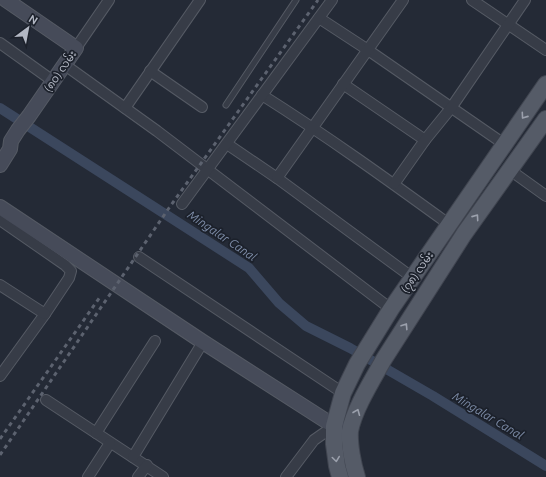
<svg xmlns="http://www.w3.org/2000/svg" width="546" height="477" viewBox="0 0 546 477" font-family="Ubuntu,'Noto Sans Myanmar',sans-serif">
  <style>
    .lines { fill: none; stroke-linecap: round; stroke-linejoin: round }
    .canal { stroke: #3b475d; stroke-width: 10 }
    .lane-casing { stroke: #555a64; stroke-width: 7 }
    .street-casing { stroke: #555a64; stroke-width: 12 }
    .secondary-casing { stroke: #555a64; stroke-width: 16 }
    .primary-casing { stroke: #404550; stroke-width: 18 }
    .lane { stroke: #373c47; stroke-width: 5 }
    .street { stroke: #373c47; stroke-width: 10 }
    .secondary { stroke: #464b59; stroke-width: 14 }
    .primary { stroke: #555b67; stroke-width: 16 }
    .rail { stroke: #5c626f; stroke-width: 3; stroke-dasharray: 4 4; stroke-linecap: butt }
    .oneway { stroke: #9ba0ac }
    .labels { text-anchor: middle; stroke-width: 3.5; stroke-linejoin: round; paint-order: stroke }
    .street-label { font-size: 11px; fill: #b2b7c3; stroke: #1c212b }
    .water-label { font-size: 12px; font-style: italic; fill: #7d8ca7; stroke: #1c212b }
  </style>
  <rect width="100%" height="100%" fill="#242a36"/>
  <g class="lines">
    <polyline class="canal" points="0,108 249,268 279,303 306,326 350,348 433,396 546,466"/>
    <g class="lane-casing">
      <polyline id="lane" points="226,105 296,0"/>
    </g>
    <g class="street-casing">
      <g id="street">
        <polyline points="472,0 546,50"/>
        <polyline points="319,18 368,50 504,144"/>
        <polyline points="0,43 53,81"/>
        <polyline points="76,48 109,0"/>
        <polyline points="65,65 157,131 391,309"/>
        <polyline points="150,71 202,107"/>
        <polyline points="343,84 425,140"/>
        <path d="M262,95C327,136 388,180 450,225"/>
        <polyline points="125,108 200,0"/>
        <polyline points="227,144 277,178 413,278"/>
        <polyline points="510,170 546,196"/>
        <polyline points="277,178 403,0"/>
        <polyline points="394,184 425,140 451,108 525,0"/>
        <polyline points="182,204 332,0"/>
        <polyline points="0,220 65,265 71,271 69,278 45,314 0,376"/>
        <polyline points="139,257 343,393"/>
        <polyline points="0,285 45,314"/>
        <polyline points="46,400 163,477"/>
        <polyline points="96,433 155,341"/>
        <polyline points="133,457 203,342"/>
        <polyline points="88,477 110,443"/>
        <polyline points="138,477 147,465"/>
        <polyline points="286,477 314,440 334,426"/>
      </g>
    </g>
    <g class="secondary-casing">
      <g id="secondary">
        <polyline points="0,165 10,149 11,141 18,130 29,116 76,48 6,0"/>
        <polyline points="0,207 203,342 334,426 344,430"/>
      </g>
    </g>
    <g class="primary-casing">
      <g id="primary">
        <polyline points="340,477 337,466 334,444 334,426 343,393 357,364 391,309 546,84"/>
        <path d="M357,477C353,465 349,444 350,431C354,409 373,379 384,359L464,234L546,119"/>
      </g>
    </g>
    <use href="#lane" class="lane"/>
    <use href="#street" class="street"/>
    <use href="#secondary" class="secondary"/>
    <use href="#primary" class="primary"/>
    <g class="rail">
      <polyline points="0,439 100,297"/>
      <polyline points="0,455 169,208 318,0"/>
    </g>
  </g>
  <defs><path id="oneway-chevron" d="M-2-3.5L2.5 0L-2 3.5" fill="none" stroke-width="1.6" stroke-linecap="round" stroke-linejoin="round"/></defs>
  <g class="oneway">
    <use href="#oneway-chevron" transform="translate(524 116) rotate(125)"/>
    <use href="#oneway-chevron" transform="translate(476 217) rotate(-55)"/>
    <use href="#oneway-chevron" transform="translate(405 326) rotate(-57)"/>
    <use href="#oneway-chevron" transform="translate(357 412) rotate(-68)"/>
    <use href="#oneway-chevron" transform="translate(336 459) rotate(82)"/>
  </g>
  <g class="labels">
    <g class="street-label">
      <text transform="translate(60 71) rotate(-55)" y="4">(၈၀) လမ်း</text>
      <text transform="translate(417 272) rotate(-55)" y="4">(၇၈) လမ်း</text>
    </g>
    <g class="water-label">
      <text transform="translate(222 236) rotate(34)" y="4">Mingalar Canal</text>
      <text transform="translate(488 416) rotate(31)" y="4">Mingalar Canal</text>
    </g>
  </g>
  <g transform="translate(28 28) rotate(32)" stroke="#1c212b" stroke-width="3" paint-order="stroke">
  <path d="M0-3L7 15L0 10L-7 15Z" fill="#b2b7c3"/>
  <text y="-6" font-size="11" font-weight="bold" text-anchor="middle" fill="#b2b7c3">N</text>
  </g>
</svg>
